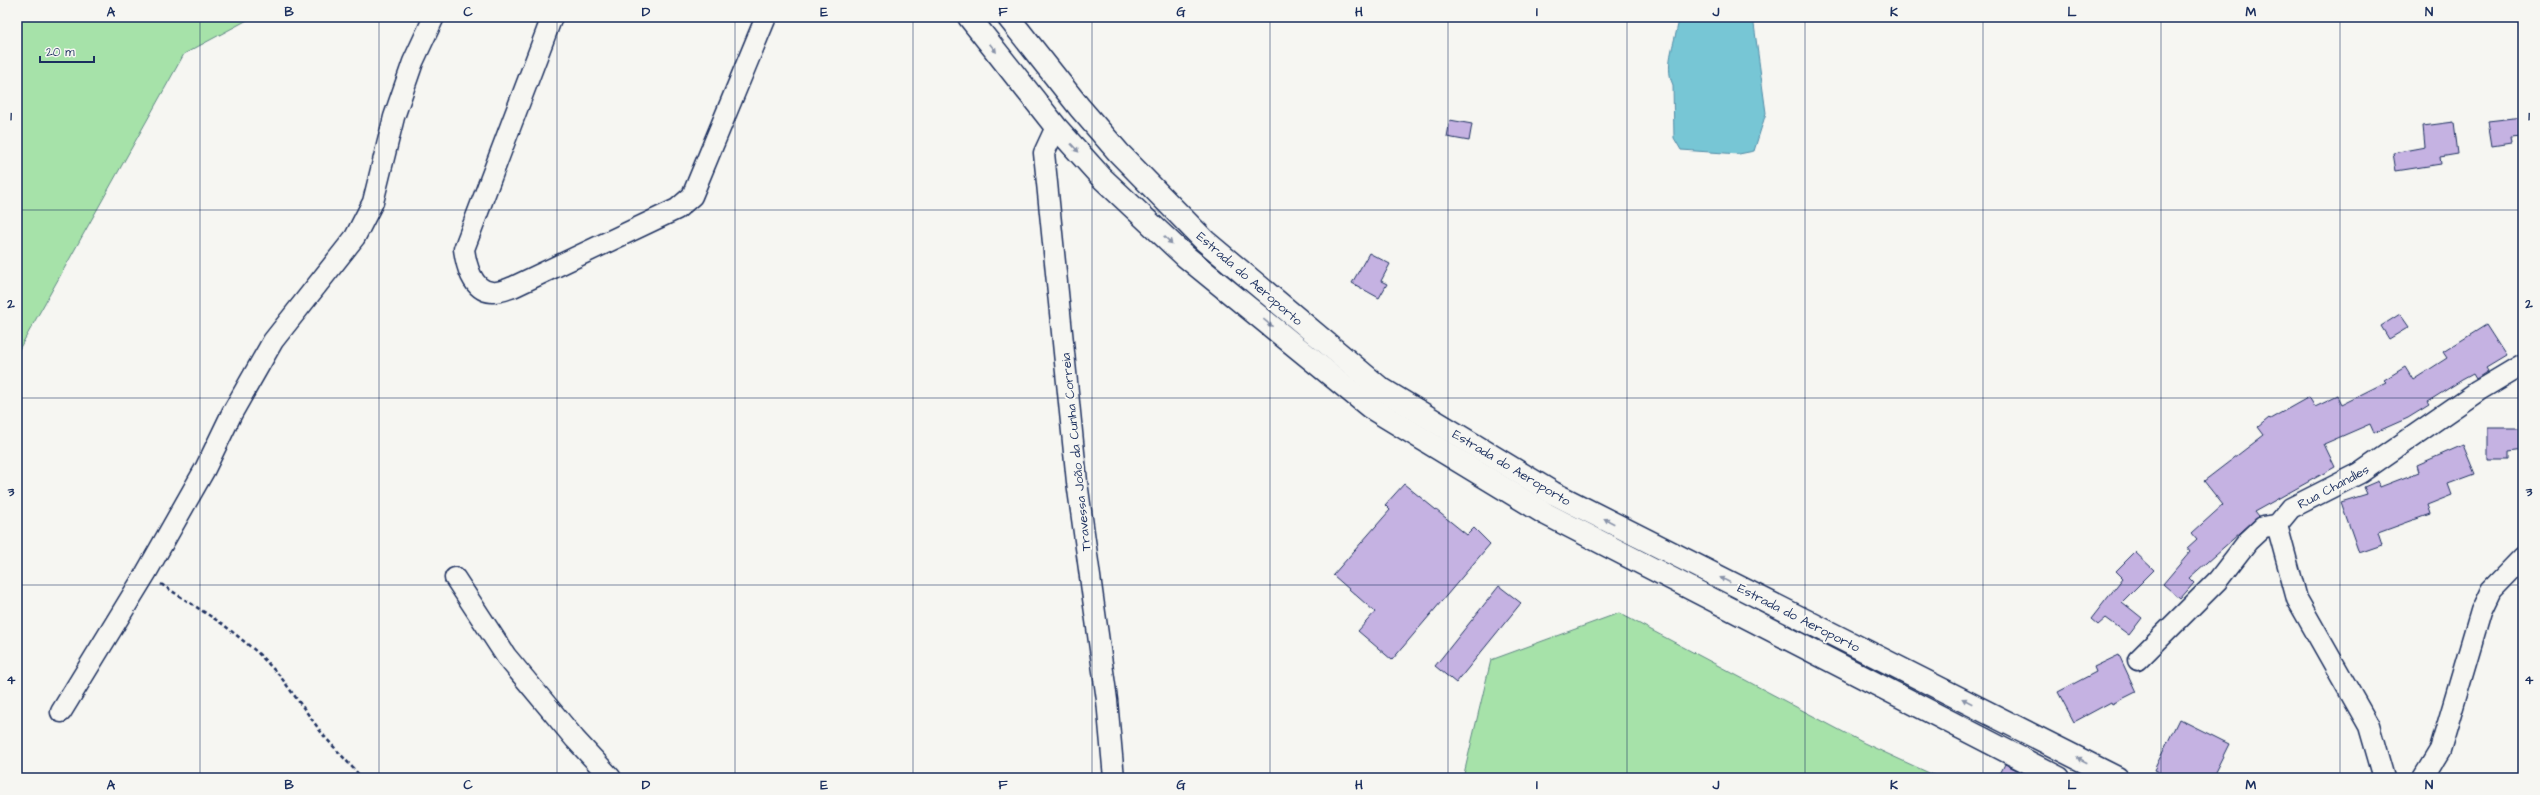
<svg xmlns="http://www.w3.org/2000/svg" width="2540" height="795" viewBox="0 0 2540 795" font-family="'Architects Daughter',sans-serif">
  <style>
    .green { fill: #a6e2a9; stroke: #608884 }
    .water { fill: #77c6d5; stroke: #528aa5 }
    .building { fill: #c5b2e2; stroke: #1b2f5e }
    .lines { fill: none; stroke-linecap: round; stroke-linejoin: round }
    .minor-casing { stroke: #1b2f5e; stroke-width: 23 }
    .secondary-casing { stroke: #1b2f5e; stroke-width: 25 }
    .path { stroke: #1b2f5e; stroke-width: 2.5; stroke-dasharray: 4 3; stroke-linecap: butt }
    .minor { stroke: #f6f6f2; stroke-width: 20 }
    .secondary { stroke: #f6f6f2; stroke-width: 22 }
    .oneway { fill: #8892a8 }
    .grid { fill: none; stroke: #1b2f5e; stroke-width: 1; stroke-opacity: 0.55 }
    .labels { text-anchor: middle; stroke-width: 4; stroke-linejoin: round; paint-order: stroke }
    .street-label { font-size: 13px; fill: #1b2f5e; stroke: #f6f6f2 }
    .neatline { fill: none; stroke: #1b2f5e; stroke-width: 1.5 }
    .grid-label { font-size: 13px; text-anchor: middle; font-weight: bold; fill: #1b2f5e }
  </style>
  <rect width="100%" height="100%" fill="#f6f6f2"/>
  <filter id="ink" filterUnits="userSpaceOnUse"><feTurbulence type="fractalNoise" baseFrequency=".025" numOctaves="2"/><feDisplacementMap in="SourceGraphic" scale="8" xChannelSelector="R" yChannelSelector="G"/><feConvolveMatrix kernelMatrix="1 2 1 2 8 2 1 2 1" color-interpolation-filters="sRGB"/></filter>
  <g filter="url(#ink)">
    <g class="green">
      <polygon points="17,17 253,17 184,54 17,353"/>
      <polygon points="1619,613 1864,743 1940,778 1463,778 1491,660"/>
    </g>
    <path class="water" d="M1679,17H1753L1766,113L1754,151L1739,154L1681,150L1674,138L1673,85C1663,63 1677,39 1679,17Z"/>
    <g class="building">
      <polygon points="2523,117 2523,136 2510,137 2511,143 2492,146 2488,121"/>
      <polygon points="1450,120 1472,124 1469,141 1447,137"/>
      <polygon points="2454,122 2458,154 2440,157 2441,164 2396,171 2393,153 2425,147 2423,126"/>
      <polygon points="1369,253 1390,264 1381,281 1387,284 1379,298 1352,283"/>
      <polygon points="2400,314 2409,327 2389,339 2381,326"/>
      <polygon points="2486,325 2506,356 2486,368 2488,371 2476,379 2473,374 2462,380 2427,402 2429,405 2408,418 2374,433 2370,424 2324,444 2335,467 2254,512 2258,517 2189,578 2194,583 2180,599 2163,584 2190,552 2187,548 2197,539 2192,533 2223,505 2204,481 2264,435 2258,427 2269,418 2270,419 2309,397 2315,407 2338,396 2342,404 2386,382 2384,380 2405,367 2413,380 2447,358 2443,352"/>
      <polygon points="2488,428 2523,428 2523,450 2508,452 2508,460 2488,460"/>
      <polygon points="2463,445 2475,474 2448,484 2452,495 2427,505 2430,514 2378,533 2382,545 2359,553 2341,502 2367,494 2364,487 2378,481 2380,487 2419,472 2417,465"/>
      <polygon points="1404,484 1467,535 1474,528 1490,544 1392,660 1358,631 1375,612 1333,575 1390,510 1385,505"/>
      <polygon points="2135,552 2154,570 2122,602 2142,618 2129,635 2106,618 2098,625 2091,619 2123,578 2116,571"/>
      <polygon points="1499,586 1521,603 1456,683 1435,666"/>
      <polygon points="2119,655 2136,692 2112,704 2111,702 2074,722 2058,692 2096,672 2094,667"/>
      <polygon points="2179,719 2229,744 2212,778 2171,778 2154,770"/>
      <polygon points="2005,764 2032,778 1998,778"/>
    </g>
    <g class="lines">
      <g class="minor-casing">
        <g id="minor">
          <path d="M552,17L464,249C466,264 472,291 492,292C498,293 507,289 513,287L677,209L692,196L766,17"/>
          <polyline points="1056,127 1044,153 1077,482 1107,700 1114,778"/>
          <polyline points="2277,525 2291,508 2360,473 2478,391 2523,364"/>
          <polyline points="2277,525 2297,599 2369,726 2384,778"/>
          <polyline points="455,578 506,656 575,739 611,778"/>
          <polyline points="2138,660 2218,580 2248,541 2263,527 2277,525"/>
          <polyline points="61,712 146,573 205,469 232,413 273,341 355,237 373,202 394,117 413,62 434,17"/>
          <polyline points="2423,778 2440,750 2481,611 2491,590 2523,557"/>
        </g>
      </g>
      <g class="secondary-casing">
        <g id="secondary">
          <polyline points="969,17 1056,127 1102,178 1185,256 1370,407 1546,514 2059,778"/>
          <polyline points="1008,17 1080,108 1119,153 1205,241 1380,388 1553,493 2117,778"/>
        </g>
      </g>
      <polyline class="path" points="161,584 224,625 257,652 280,676 324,736 362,778"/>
      <use href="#minor" class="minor"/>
      <use href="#secondary" class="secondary"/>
    </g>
    <defs><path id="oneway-solid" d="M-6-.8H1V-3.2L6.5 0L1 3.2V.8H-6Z"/></defs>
    <g class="oneway">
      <use href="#oneway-solid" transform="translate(993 48) rotate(52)"/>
      <use href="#oneway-solid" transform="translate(1075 148) rotate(47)"/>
      <use href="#oneway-solid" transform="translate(1168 240) rotate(44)"/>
      <use href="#oneway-solid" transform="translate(1268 323) rotate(39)"/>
      <use href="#oneway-solid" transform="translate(1609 521) rotate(-153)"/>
      <use href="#oneway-solid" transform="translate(1725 580) rotate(-153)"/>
      <use href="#oneway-solid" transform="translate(1967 701) rotate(-153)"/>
      <use href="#oneway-solid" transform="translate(2082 760) rotate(-153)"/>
    </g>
  </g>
  <path class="grid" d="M200,17V778M379,17V778M557,17V778M735,17V778M913,17V778M1092,17V778M1270,17V778M1448,17V778M1627,17V778M1805,17V778M1983,17V778M2161,17V778M2340,17V778M17,210H2523M17,398H2523M17,585H2523"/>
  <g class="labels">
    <g class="street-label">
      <text transform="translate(1250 278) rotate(41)" y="5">Estrada do Aeroporto</text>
      <text transform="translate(1075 452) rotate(-96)" y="5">Travessa João da Cunha Correia</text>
      <text transform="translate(1512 467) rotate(31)" y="5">Estrada do Aeroporto</text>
      <text transform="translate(2333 486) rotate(-28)" y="5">Rua Chandles</text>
      <text transform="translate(1799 617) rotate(27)" y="5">Estrada do Aeroporto</text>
    </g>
  </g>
  <rect width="2540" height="795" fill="none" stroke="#f6f6f2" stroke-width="44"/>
  <path d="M40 56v6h54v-6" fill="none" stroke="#1b2f5e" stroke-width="2"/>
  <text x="46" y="56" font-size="12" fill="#1b2f5e" stroke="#f6f6f2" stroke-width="3" paint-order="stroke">20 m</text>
  <rect x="22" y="22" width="2496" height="751" class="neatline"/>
  <g class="grid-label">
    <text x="111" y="16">A</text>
    <text x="289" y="16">B</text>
    <text x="468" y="16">C</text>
    <text x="646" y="16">D</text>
    <text x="824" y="16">E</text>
    <text x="1003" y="16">F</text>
    <text x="1181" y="16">G</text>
    <text x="1359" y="16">H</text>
    <text x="1537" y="16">I</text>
    <text x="1716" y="16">J</text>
    <text x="1894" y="16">K</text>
    <text x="2072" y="16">L</text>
    <text x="2251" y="16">M</text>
    <text x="2429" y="16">N</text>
    <text x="11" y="120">1</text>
    <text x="2529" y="120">1</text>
    <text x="11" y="308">2</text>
    <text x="2529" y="308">2</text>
    <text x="11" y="496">3</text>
    <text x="2529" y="496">3</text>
    <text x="11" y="684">4</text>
    <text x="2529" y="684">4</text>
    <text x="111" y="789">A</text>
    <text x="289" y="789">B</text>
    <text x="468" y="789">C</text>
    <text x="646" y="789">D</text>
    <text x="824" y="789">E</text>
    <text x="1003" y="789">F</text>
    <text x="1181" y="789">G</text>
    <text x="1359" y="789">H</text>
    <text x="1537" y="789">I</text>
    <text x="1716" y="789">J</text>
    <text x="1894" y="789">K</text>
    <text x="2072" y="789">L</text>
    <text x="2251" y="789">M</text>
    <text x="2429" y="789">N</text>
  </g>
</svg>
